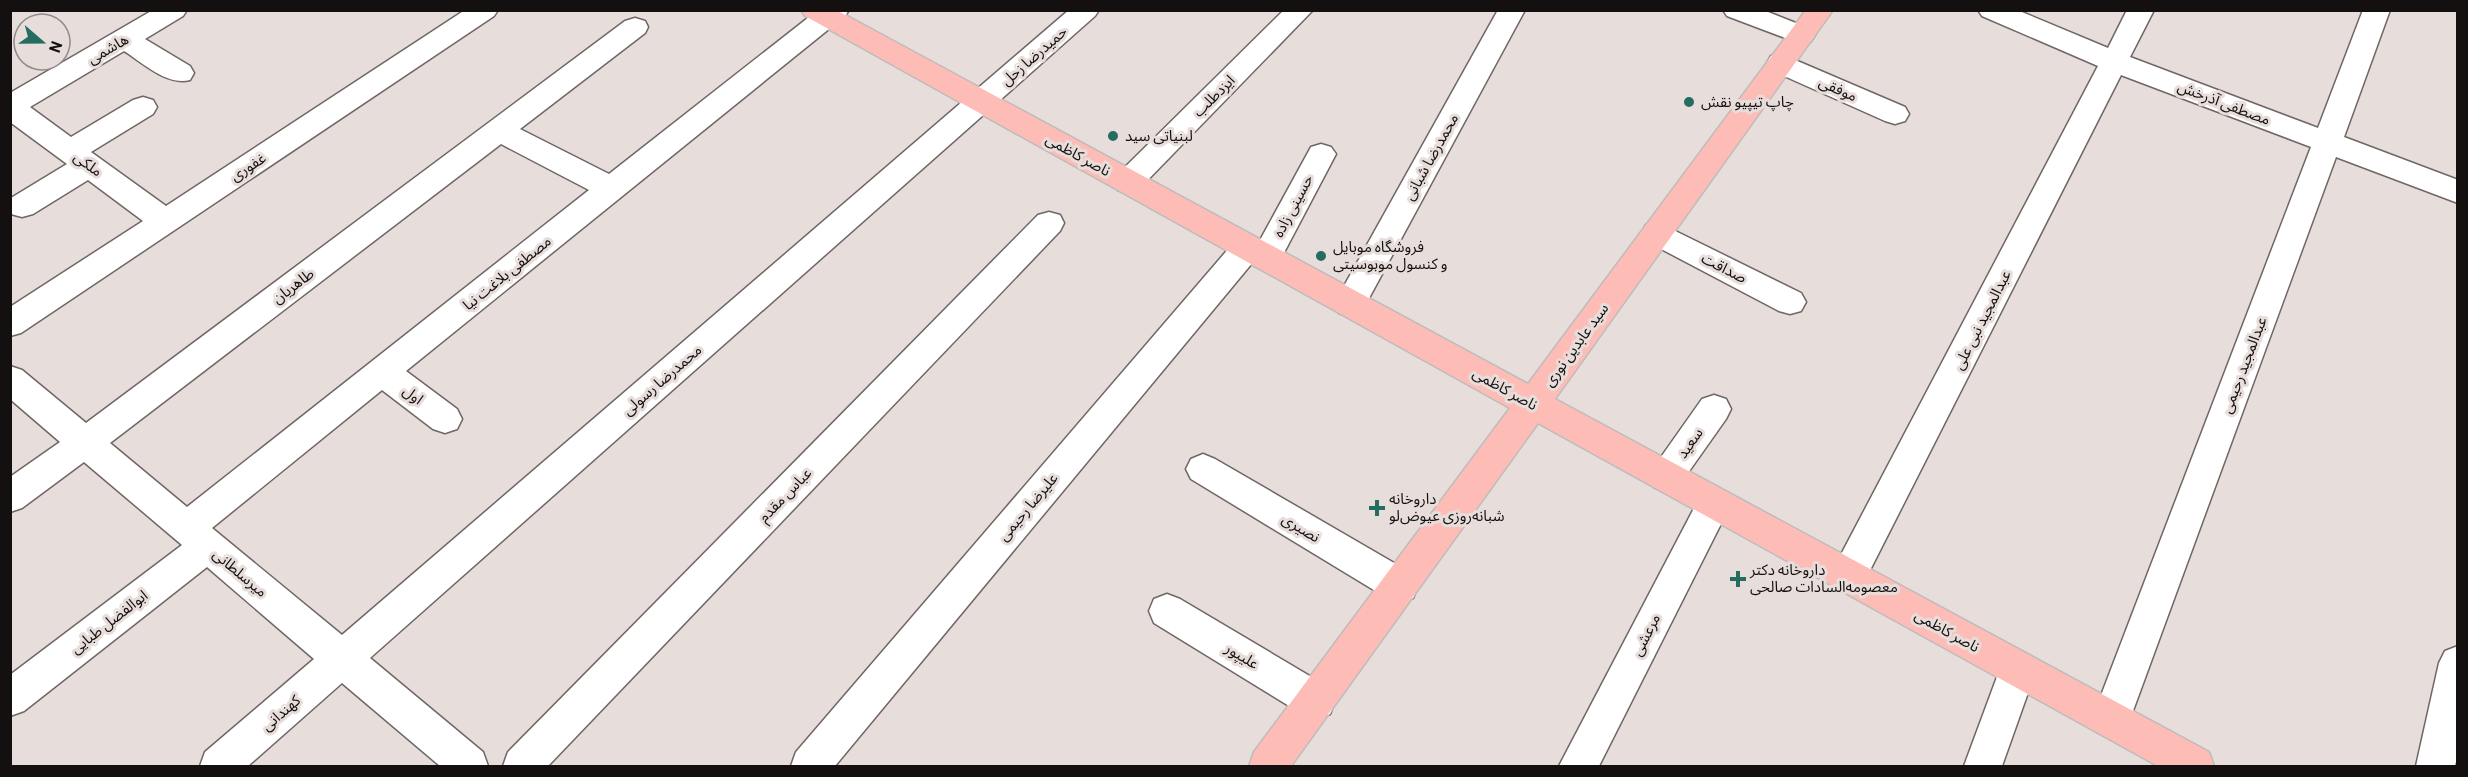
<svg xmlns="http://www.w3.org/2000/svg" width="2468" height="777" viewBox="0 0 2468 777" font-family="Barlow,'Noto Sans Arabic',sans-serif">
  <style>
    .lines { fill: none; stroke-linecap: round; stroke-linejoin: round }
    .minor-casing { stroke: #6f6665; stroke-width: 3 }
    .major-casing { stroke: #bdbcbc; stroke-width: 3 }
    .minor { fill: #fff; fill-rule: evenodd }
    .major { fill: #febcb6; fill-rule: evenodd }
    .poi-dot { fill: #256c61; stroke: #e7dddb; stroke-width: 2 }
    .labels { text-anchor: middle; stroke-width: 6; stroke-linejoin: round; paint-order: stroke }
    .street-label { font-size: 15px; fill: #13100f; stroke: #e7dddb }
    .poi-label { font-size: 15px; fill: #13100f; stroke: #e7dddb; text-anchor: start }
  </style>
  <rect width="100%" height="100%" fill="#e7dddb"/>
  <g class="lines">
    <g class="minor-casing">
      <g id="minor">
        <path d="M153,10H187L183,16L145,39L190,66L194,73L190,80C167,86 143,63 124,51L30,107L71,137L133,100L143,97L153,100L157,107L153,114L91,152L166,206L465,10H498L494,16L21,333L10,336V307L143,221L88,180L33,214L22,217L11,214V198L67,164L10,122V93Z"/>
        <path d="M818,10H849L845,16L406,371L457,409L462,419L457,429L445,433L433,429L382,390L212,528L342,635L1069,10H1099L1095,16L370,658L483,752L488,766H440L342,683L248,766H200L205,752L314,659L207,567L24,711L10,716V675L182,545L84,462L22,508L10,512V477L60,442L10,399V366L22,370L86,423L625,21L635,18L645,21L648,27L645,33L520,129L609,174ZM501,144L589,190L187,507L110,443Z"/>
        <polygon points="1284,10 1313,10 1138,190 1128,193 1118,190 1113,182 1118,174"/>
        <polygon points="1498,10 1525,10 1361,313 1350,316 1339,313 1334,304"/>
        <polygon points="1723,10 1763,10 1811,29 1815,35 1811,41 1801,44 1727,16"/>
        <polygon points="1978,10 2017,10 2108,48 2127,10 2154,10 2130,57 2318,128 2363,10 2390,10 2344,137 2458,180 2458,203 2336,157 2130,719 2125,732 2111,737 2097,732 2092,719 2311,147 2121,75 1861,588 1848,593 1835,588 1830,577 1835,566 2098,66 1982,16"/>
        <polygon points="1781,54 1905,107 1909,114 1905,121 1895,124 1885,121 1771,70 1767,63 1771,56"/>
        <polygon points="1321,144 1331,147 1336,154 1277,266 1266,270 1255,266 1253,262 835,766 791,766 796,752 1236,240 1247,236 1259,242 1311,147"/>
        <polygon points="1049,212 1060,215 1064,223 1060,231 548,766 503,766 508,752 1038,215"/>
        <polygon points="1657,222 1801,293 1806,302 1801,311 1790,314 1779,311 1646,241 1642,233 1646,225"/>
        <polygon points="1714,395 1726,399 1731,409 1726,419 1678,487 1666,492 1654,487 1649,477 1654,467 1702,399"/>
        <polygon points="1203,454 1215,459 1413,574 1418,586 1413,598 1400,602 1387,598 1191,479 1186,469 1191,459"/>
        <polygon points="1714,489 1726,493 1731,504 1599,766 1559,766 1702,493"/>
        <polygon points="1167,594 1180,599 1330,688 1335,701 1330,714 1316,719 1302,714 1154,623 1149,611 1154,599"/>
        <polygon points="2458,646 2458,753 2455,766 2416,766 2439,663 2445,651"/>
        <polygon points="2017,652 2030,658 2036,670 2002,766 1964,766 2004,658"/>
      </g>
    </g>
    <g class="major-casing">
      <polygon id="major" points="801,10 836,10 1528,384 1806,10 1833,10 1555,399 2209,752 2214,766 2158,766 1538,423 1291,766 1249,766 1254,752 1510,408 805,16"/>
    </g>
    <use href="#minor" class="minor"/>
    <use href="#major" class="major"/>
  </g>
  <g class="poi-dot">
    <circle cx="1689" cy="102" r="6"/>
    <circle cx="1113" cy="136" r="6"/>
    <circle cx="1321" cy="256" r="6"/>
    <path d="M1374 499h6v6h6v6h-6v6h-6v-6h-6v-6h6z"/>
    <path d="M1735 570h6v6h6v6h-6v6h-6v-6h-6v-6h6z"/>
  </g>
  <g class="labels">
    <g class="street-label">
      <text transform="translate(108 49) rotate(-30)" y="5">هاشمی</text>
      <text transform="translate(1034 56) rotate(-41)" y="5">حمیدرضا زحل</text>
      <text transform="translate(1838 89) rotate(24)" y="5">موفقی</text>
      <text transform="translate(1214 96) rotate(-45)" y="5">ایزدطلب</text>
      <text transform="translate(2224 103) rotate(21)" y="5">مصطفی آذرخش</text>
      <text transform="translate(1078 155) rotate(29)" y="5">ناصر کاظمی</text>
      <text transform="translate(1431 157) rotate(-61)" y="5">محمدرضا شبانی</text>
      <text transform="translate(88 164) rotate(36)" y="5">ملکی</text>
      <text transform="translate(248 167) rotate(-33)" y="5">غفوری</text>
      <text transform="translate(1293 206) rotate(-62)" y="5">حسینی زاده</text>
      <text transform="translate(1724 268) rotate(27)" y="5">صداقت</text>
      <text transform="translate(507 273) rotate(-39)" y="5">مصطفی بلاغت نیا</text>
      <text transform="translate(293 286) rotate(-37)" y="5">طاهریان</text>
      <text transform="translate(1982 320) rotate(-63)" y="5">عبدالمجید نبی علی</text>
      <text transform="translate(1576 345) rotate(-54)" y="5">سید عابدین نوری</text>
      <text transform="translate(2244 365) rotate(-69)" y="5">عبدالمجید رحیمی</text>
      <text transform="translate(662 380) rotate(-41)" y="5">محمدرضا رسولی</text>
      <text transform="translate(1505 389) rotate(29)" y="5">ناصر کاظمی</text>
      <text transform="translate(413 395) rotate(37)" y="5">اول</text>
      <text transform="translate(1690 443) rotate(-55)" y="5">سعید</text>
      <text transform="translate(785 495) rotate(-46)" y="5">عباس مقدم</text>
      <text transform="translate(1028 507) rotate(-50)" y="5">علیرضا رحیمی</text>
      <text transform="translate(1301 528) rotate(31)" y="5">نصیری</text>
      <text transform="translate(240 573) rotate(40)" y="5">میرسلطانی</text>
      <text transform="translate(109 622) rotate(-38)" y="5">ابوالفضل طبایی</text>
      <text transform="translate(1947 631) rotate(29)" y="5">ناصر کاظمی</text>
      <text transform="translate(1646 635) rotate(-63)" y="5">مرعشی</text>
      <text transform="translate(1242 656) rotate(31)" y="5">علیپور</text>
      <text transform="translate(281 713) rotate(-41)" y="5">کهندانی</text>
    </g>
    <g class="poi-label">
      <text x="1701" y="107">چاپ تیپیو نقش</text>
      <text x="1125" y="141">لبنیاتی سید</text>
      <text x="1333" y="252">فروشگاه موبایل<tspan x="1333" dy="17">و کنسول موبوسیتی</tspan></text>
      <text x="1389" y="504">داروخانه<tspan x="1389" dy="17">شبانه‌روزی عیوض‌لو</tspan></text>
      <text x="1750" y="575">داروخانه دکتر<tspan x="1750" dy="17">معصومه‌السادات صالحی</tspan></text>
    </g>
  </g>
  <rect width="2468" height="777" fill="none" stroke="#13100f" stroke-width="24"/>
  <g transform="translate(42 42) rotate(110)"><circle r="28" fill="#e7dddb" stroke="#928b89" stroke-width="1.5"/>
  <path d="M0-4.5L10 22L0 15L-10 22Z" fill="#256c61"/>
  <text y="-9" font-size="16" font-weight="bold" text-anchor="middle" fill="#13100f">N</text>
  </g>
</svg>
